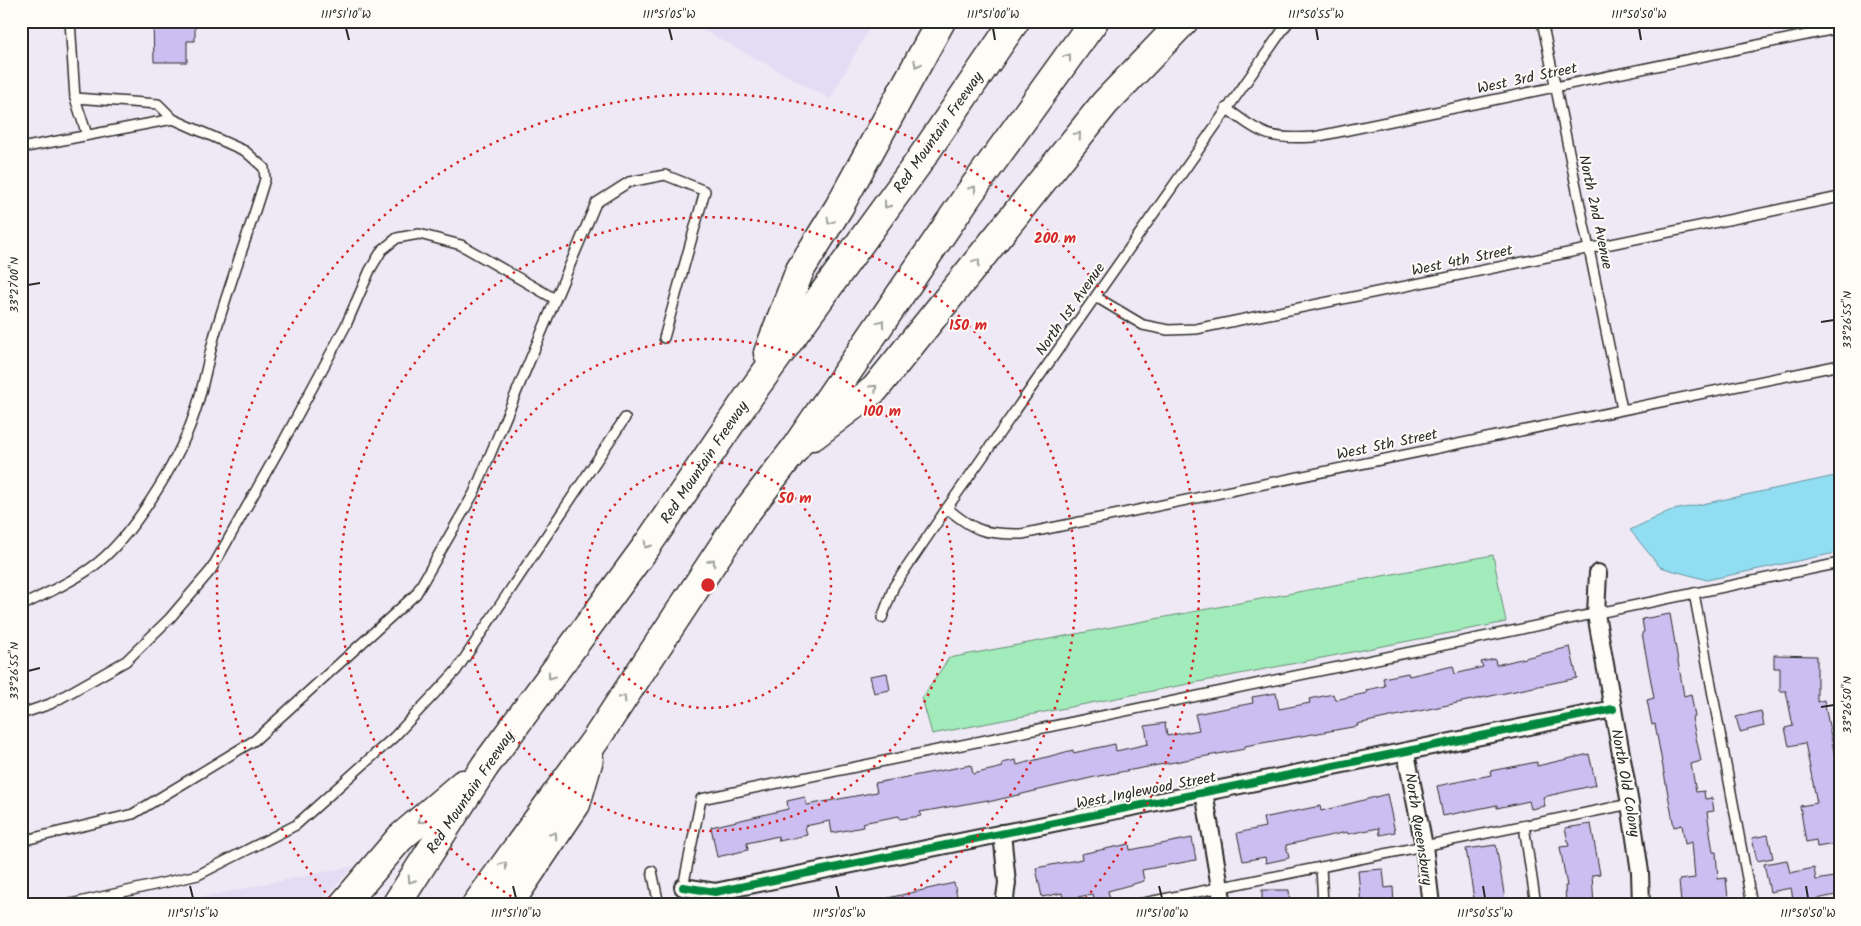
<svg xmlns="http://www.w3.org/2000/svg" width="1861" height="926" viewBox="0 0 1861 926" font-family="Kalam,sans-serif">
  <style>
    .built { fill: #e4dcf4 }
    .green { fill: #a2ecbb; stroke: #668c73 }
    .water { fill: #91ddf1; stroke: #6896a2 }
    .building { fill: #ccbef0; stroke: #2b2b2b }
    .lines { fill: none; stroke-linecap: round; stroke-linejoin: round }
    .lane-casing { stroke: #2b2b2b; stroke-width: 12 }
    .street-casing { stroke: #2b2b2b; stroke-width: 20 }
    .highway-casing { stroke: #2b2b2b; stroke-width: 31 }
    .lane { stroke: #fdfcf7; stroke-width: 9 }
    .street { stroke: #fdfcf7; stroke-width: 16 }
    .highway { stroke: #fdfcf7; stroke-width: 28 }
    .cycleway-casing { stroke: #fdfcf7; stroke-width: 11 }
    .cycleway { stroke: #00873e; stroke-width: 8 }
    .oneway { stroke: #9e9e9b }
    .ticks { fill: none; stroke: #2b2b2b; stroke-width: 2 }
    .ring { fill: none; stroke: #d62828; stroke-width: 2.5; stroke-dasharray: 2.5 5 }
    .labels { text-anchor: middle; stroke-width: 4; stroke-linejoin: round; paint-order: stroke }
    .street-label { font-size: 15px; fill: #2b2b2b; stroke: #fdfcf7 }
    .centre { fill: #d62828; stroke: #fdfcf7; stroke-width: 2.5 }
    .ring-label { font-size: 15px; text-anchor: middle; font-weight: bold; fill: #d62828; stroke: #fdfcf7; stroke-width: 4; stroke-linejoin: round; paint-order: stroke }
    .neatline { fill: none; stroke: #2b2b2b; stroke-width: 2 }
    .ticks-label { font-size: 12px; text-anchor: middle; fill: #2b2b2b }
  </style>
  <rect width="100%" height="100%" fill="#eee9f5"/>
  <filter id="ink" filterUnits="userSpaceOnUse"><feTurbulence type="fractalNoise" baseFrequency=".02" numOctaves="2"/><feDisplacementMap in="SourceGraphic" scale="10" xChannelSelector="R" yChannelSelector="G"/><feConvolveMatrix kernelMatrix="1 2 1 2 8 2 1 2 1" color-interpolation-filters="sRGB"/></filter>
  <g filter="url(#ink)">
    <g class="built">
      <polygon points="708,21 873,21 830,99 703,30"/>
      <polygon points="354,866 318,905 164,905 202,897"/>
    </g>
    <polygon class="green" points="1493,555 1506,622 932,734 922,698 949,658"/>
    <polygon class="water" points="1840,475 1840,552 1707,580 1660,567 1630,530 1669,511"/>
    <g class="building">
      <polygon points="153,21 186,21 186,26 195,26 195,41 187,41 187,62 154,62"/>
      <polygon points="1670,614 1684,696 1691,694 1695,717 1692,718 1701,761 1691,764 1696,792 1704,791 1705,799 1712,798 1714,811 1707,812 1713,852 1716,852 1718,879 1726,878 1728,899 1681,903 1679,880 1695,878 1692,842 1685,844 1682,825 1674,827 1655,724 1652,725 1647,700 1654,698 1642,633 1644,632 1642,619"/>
      <polygon points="1570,647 1577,678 1357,724 1358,726 1245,746 1245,749 1099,776 988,802 988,800 920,812 921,816 900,819 899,816 862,823 863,827 832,833 830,821 805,826 807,835 779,841 778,836 747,843 748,850 717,857 711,827 788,809 787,801 805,797 807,805 877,792 875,783 971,765 973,774 1003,767 1002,763 1016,760 1017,765 1073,750 1073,753 1115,744 1116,751 1148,744 1145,726 1165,723 1167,736 1199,730 1195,714 1253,703 1252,697 1276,693 1279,709 1310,703 1309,699 1333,694 1335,700 1367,693 1366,690 1385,686 1383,678 1408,673 1409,676 1453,666 1455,674 1483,667 1481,662 1495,659 1496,665"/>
      <polygon points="1774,655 1817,656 1817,702 1824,700 1840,783 1840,843 1817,847 1816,840 1806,842 1800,806 1817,803 1805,743 1789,746 1785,728 1793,726 1786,691 1780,691 1780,668 1774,668"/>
      <polygon points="887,673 890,690 874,693 870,676"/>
      <polygon points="1761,711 1764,726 1740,732 1736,717"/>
      <polygon points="1589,754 1596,785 1543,797 1545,806 1531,809 1529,801 1497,808 1497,805 1443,816 1437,786 1491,775 1490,771 1537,762 1537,766"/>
      <polygon points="1387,794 1395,832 1380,835 1379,828 1348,834 1347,832 1286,845 1289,858 1266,863 1265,857 1243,861 1237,833 1265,827 1263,818 1320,806 1321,811"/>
      <polygon points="1591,824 1600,874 1592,875 1594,905 1566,905 1565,886 1567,886 1560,847 1569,846 1565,828"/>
      <polygon points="1768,835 1773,858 1757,861 1752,838"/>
      <polygon points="1192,838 1196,860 1142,870 1144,881 1108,891 1110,900 1095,903 1093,894 1063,900 1062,893 1042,897 1036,868 1082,859 1081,854 1129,844 1130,850"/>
      <polygon points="1496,845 1506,905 1475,905 1466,849"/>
      <polygon points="1787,860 1790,873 1814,868 1816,880 1840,876 1840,894 1794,904 1791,888 1770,892 1764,864"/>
      <polygon points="1383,869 1385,888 1393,887 1394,905 1361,905 1358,871"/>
      <polygon points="954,883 959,905 889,905 888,898"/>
      <polygon points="1262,890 1289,890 1290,905 1262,905"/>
    </g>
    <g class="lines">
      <g class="lane-casing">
        <g id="lane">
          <polyline points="70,21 75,98 87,135"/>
          <polyline points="1542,21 1622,409"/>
          <polyline points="75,98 158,104 173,119"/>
          <path d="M1226,108C1263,135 1268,140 1314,137L1840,28"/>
          <path d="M21,148L173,119L245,151L264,168L265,179C250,229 232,277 217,327C208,356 204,387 194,415C178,462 132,539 91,568C70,583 45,594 21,606"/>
          <polyline points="1096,297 1143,325 1168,330 1196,329 1840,197"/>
          <path d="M947,508C975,532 985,534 1022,534L1840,365"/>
          <polyline points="1694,593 1752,905"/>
          <polyline points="882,618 894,586 947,508 1289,21"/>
          <polyline points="21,714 50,704 126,661 170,618 211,570 281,446 346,325 370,270 382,250 397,238 419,234 461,245 555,299"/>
          <polyline points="1524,826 1536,905"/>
          <polyline points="21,841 133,814 255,740 416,594 474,493 596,203 629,182 665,175 705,191 664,338"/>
          <polyline points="1321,867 1323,905"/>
          <polyline points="652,871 659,905"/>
          <polyline points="683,887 701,799 1840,563"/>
          <polyline points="66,905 198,875 296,825 394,737 456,671 625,418"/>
          <polyline points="1134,905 1630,804"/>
        </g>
      </g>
      <g class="street-casing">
        <g id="street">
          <polyline points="1598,573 1596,614 1630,804 1640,872 1641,905"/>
          <polyline points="1406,753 1424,846 1431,905"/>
          <polyline points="1204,792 1223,905"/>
          <polyline points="1002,833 1007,883 1004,905"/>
          <polyline points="683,887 715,892 1613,709"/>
        </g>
      </g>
      <g class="highway-casing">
        <g id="highway">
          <polyline points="768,353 800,270 839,207 941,21"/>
          <polyline points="813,436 875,389 1105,103 1184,21"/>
          <polyline points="343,905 400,838 463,784"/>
          <polyline points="396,905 485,766 646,547 754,389 916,166 1015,21"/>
          <polyline points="476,905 596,739 743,516 794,450 969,194 1094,21"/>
          <polyline points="508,905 576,804 589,759"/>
        </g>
      </g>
      <use href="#lane" class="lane"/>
      <use href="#street" class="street"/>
      <use href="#highway" class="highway"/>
      <g class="cycleway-casing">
        <polyline id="cycleway" points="683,887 715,892 1613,709"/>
      </g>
      <use href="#cycleway" class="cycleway"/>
    </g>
    <defs><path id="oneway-chevron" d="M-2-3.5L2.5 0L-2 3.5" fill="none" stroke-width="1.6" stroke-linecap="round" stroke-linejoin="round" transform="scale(1.25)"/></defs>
    <g class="oneway">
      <use href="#oneway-chevron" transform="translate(1068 57) rotate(-54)"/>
      <use href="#oneway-chevron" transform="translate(917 64) rotate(118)"/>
      <use href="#oneway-chevron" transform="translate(1078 135) rotate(-50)"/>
      <use href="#oneway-chevron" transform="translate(973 189) rotate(-54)"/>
      <use href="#oneway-chevron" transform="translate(887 205) rotate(126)"/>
      <use href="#oneway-chevron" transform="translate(830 221) rotate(121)"/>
      <use href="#oneway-chevron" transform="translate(977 262) rotate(-51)"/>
      <use href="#oneway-chevron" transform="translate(881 323) rotate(-56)"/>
      <use href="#oneway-chevron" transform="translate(874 388) rotate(-44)"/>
      <use href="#oneway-chevron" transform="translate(647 545) rotate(125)"/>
      <use href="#oneway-chevron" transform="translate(712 562) rotate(-57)"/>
      <use href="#oneway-chevron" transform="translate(551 676) rotate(126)"/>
      <use href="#oneway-chevron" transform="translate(623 698) rotate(-57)"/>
      <use href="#oneway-chevron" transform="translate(421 820) rotate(140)"/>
      <use href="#oneway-chevron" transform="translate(554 835) rotate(-56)"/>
      <use href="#oneway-chevron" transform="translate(504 865) rotate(-54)"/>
      <use href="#oneway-chevron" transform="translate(411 880) rotate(123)"/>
    </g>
  </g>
  <path class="ticks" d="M346,28L349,40M669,28L672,40M993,28L995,40M1316,28L1318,40M1639,28L1641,40M28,285L40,283M1821,322L1834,320M28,671L40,668M1821,707L1834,705M190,886L193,898M513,886L516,898M836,886L839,898M1159,886L1162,898M1483,886L1485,898M1806,886L1808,898"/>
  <g class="ring">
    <circle cx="708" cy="585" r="123"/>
    <circle cx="708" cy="585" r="246"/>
    <path d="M524 904A368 368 0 1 1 892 904"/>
    <path d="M335 904A491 491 0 1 1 1081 904"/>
  </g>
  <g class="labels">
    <g class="street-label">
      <text transform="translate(1527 78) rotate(-12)" y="5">West 3rd Street</text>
      <text transform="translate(938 132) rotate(-55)" y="5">Red Mountain Freeway</text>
      <text transform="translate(1596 212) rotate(78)" y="5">North 2nd Avenue</text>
      <text transform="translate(1462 260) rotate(-12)" y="5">West 4th Street</text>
      <text transform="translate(1070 309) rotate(-55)" y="5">North 1st Avenue</text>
      <text transform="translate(1387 444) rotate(-12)" y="5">West 5th Street</text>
      <text transform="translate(704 462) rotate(-56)" y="5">Red Mountain Freeway</text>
      <text transform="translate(1626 783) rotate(80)" y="5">North Old Colony</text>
      <text transform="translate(1146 790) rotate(-11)" y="5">West Inglewood Street</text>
      <text transform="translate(470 792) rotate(-56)" y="5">Red Mountain Freeway</text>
      <text transform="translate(1419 829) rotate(81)" y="5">North Queensbury</text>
    </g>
  </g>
  <circle cx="708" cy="585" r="8" class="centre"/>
  <g class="ring-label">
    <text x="1055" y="243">200 m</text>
    <text x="968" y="330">150 m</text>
    <text x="882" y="416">100 m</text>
    <text x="795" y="503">50 m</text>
  </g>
  <rect width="1861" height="926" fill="none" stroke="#fdfcf7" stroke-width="55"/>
  <rect x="28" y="28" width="1806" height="870" class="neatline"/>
  <g class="ticks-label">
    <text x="346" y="18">111°51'10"W</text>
    <text x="669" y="18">111°51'05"W</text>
    <text x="993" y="18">111°51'00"W</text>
    <text x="1316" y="18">111°50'55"W</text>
    <text x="1639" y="18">111°50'50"W</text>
    <text transform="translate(14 285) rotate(-90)" y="4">33°27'00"N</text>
    <text transform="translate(1847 320) rotate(-90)" y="4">33°26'55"N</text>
    <text transform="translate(14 671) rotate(-90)" y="4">33°26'55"N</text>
    <text transform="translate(1847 705) rotate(-90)" y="4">33°26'50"N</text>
    <text x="193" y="917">111°51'15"W</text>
    <text x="516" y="917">111°51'10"W</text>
    <text x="839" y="917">111°51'05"W</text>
    <text x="1162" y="917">111°51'00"W</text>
    <text x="1485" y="917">111°50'55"W</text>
    <text x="1808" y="917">111°50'50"W</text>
  </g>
</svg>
